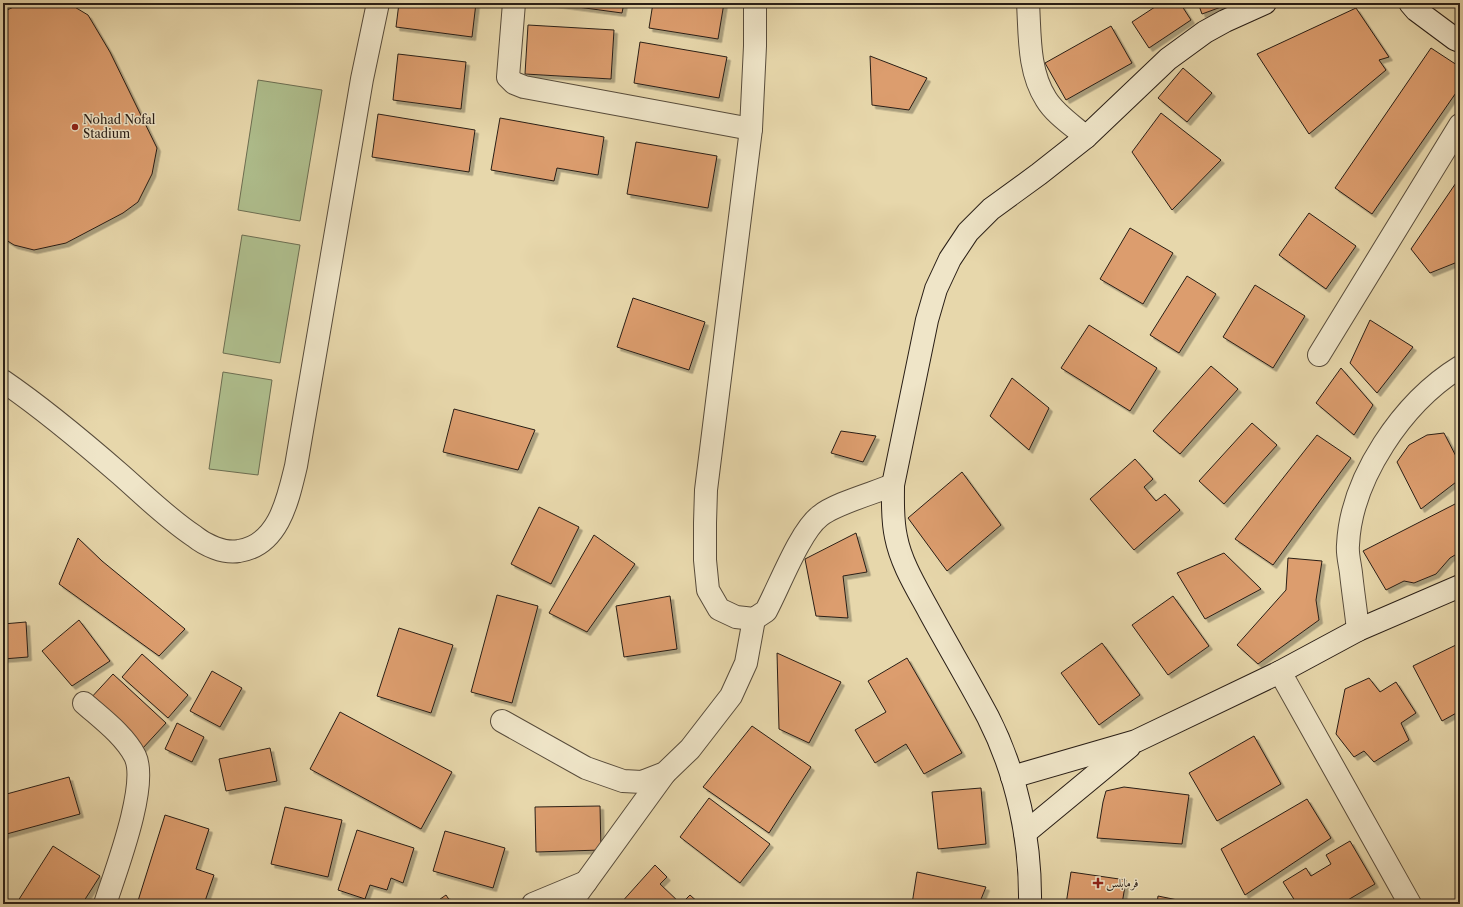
<svg xmlns="http://www.w3.org/2000/svg" width="1463" height="907" viewBox="0 0 1463 907" font-family="'Libre Caslon Text',Amiri,serif">
  <style>
    .garden { fill: #afbf8e; stroke: #6c6e52 }
    .building { fill: #dc9d6e; stroke: #291e16; filter: url(#shadow) }
    .lines { fill: none; stroke-linecap: round; stroke-linejoin: round }
    .street-casing { stroke: #584c3b; stroke-width: 24 }
    .secondary-casing { stroke: #291e16; stroke-width: 24 }
    .street { stroke: #efe5c8; stroke-width: 22 }
    .secondary { stroke: #efe5c8; stroke-width: 22 }
    .poi-dot { fill: #8f2418; stroke: #efe5c8; stroke-width: 1.5 }
    .labels { text-anchor: middle; stroke-width: 3; stroke-linejoin: round; paint-order: stroke }
    .poi-label { font-size: 12px; fill: #291e16; stroke: #efe5c8; text-anchor: start }
  </style>
  <defs>
    <filter id="shadow"><feDropShadow dx="3.5" dy="3.5" stdDeviation="0" flood-color="#0004"/></filter>
  </defs>
  <rect width="100%" height="100%" fill="#e7d7ab"/>
  <filter id="stains"><feTurbulence type="fractalNoise" baseFrequency=".005" numOctaves="4"/><feColorMatrix values="0 0 0 0 .2 0 0 0 0 .09 0 0 0 0 .02 0 0 0 .5 -.17"/></filter>
  <radialGradient id="worn" r=".72"><stop offset=".6" stop-color="#630" stop-opacity="0"/><stop offset="1" stop-color="#630" stop-opacity=".3"/></radialGradient>
  <g class="garden">
    <polygon points="258,80 322,90 300,221 238,210"/>
    <polygon points="242,235 300,245 280,363 223,353"/>
    <polygon points="223,372 272,380 258,475 209,469"/>
  </g>
  <g class="building">
    <polygon points="22,3 68,3 88,15 110,52 157,148 152,174 138,202 123,213 66,243 34,250 14,245 3,238 3,12"/>
    <polygon points="399,3 476,3 472,37 396,27"/>
    <polygon points="548,3 624,3 622,13"/>
    <polygon points="653,3 724,3 718,39 649,28"/>
    <polygon points="1161,3 1180,3 1191,20 1149,48 1132,22"/>
    <polygon points="1198,3 1232,3 1202,14"/>
    <polygon points="1356,8 1389,57 1379,60 1386,70 1309,134 1257,54"/>
    <polygon points="528,25 614,30 611,79 525,74"/>
    <polygon points="1111,26 1132,63 1066,100 1045,63"/>
    <polygon points="640,42 727,57 719,98 634,83"/>
    <polygon points="1431,48 1460,67 1460,87 1372,214 1335,188"/>
    <polygon points="398,54 466,62 461,109 393,100"/>
    <polygon points="870,56 927,78 909,110 872,105"/>
    <polygon points="1183,68 1212,93 1187,122 1158,98"/>
    <polygon points="1161,113 1221,160 1172,210 1132,152"/>
    <polygon points="378,114 475,130 469,172 372,157"/>
    <polygon points="500,118 604,137 598,175 557,168 554,181 491,170"/>
    <polygon points="636,142 717,156 708,208 627,194"/>
    <polygon points="1460,177 1460,261 1430,273 1411,249"/>
    <polygon points="1309,213 1356,246 1326,289 1279,255"/>
    <polygon points="1130,228 1173,253 1143,304 1100,279"/>
    <polygon points="1187,276 1216,294 1179,353 1150,335"/>
    <polygon points="1255,285 1305,316 1273,368 1223,337"/>
    <polygon points="633,298 705,322 689,370 617,347"/>
    <polygon points="1370,320 1413,347 1377,393 1350,363"/>
    <polygon points="1089,325 1157,368 1130,411 1061,368"/>
    <polygon points="1211,366 1238,389 1180,454 1153,431"/>
    <polygon points="1341,368 1373,405 1354,435 1316,403"/>
    <polygon points="1012,378 1049,408 1029,450 990,416"/>
    <polygon points="454,409 535,430 518,470 443,452"/>
    <polygon points="1252,423 1277,445 1224,504 1199,481"/>
    <polygon points="841,431 876,436 863,462 831,453"/>
    <polygon points="1444,433 1460,464 1460,479 1421,509 1397,462 1409,445 1427,435"/>
    <polygon points="1317,435 1351,458 1273,565 1235,539"/>
    <polygon points="1135,459 1153,479 1144,487 1156,501 1165,494 1180,510 1134,550 1090,499"/>
    <polygon points="962,472 1001,525 947,571 908,518"/>
    <polygon points="1457,503 1460,513 1460,552 1450,558 1436,574 1414,583 1404,581 1386,590 1363,551"/>
    <polygon points="539,507 579,527 551,584 511,564"/>
    <polygon points="856,533 867,572 843,576 848,618 816,616 805,559"/>
    <polygon points="594,535 635,564 587,632 549,613"/>
    <polygon points="78,538 102,561 185,629 159,656 59,584"/>
    <polygon points="1224,553 1261,589 1205,619 1177,573"/>
    <polygon points="1288,558 1322,561 1316,600 1319,620 1258,664 1237,645 1286,590"/>
    <polygon points="497,595 538,606 512,703 471,692"/>
    <polygon points="670,596 677,649 624,657 616,606"/>
    <polygon points="1173,596 1209,646 1168,675 1132,625"/>
    <polygon points="79,620 110,661 72,686 42,651"/>
    <polygon points="26,622 28,657 3,659 3,624"/>
    <polygon points="399,628 453,645 431,713 377,696"/>
    <polygon points="1102,643 1140,695 1099,725 1061,673"/>
    <polygon points="1460,643 1460,711 1442,721 1413,666"/>
    <polygon points="777,653 841,682 809,743 779,729"/>
    <polygon points="142,654 188,695 168,718 122,677"/>
    <polygon points="907,658 962,753 924,774 906,744 875,763 855,730 886,712 868,681"/>
    <polygon points="212,671 242,688 220,727 190,711"/>
    <polygon points="113,674 166,723 142,749 89,700"/>
    <polygon points="1369,678 1380,692 1396,682 1416,713 1401,723 1409,740 1374,762 1364,751 1354,757 1336,734 1345,689"/>
    <polygon points="340,712 452,772 421,829 310,769"/>
    <polygon points="177,723 204,737 192,762 165,749"/>
    <polygon points="752,726 811,767 769,833 703,787"/>
    <polygon points="1254,736 1281,784 1217,821 1189,773"/>
    <polygon points="270,748 277,781 226,791 219,759"/>
    <polygon points="69,777 80,814 3,835 3,795"/>
    <polygon points="1124,787 1189,795 1182,844 1097,838 1103,802 1106,791"/>
    <polygon points="981,788 986,844 938,849 932,792"/>
    <polygon points="709,798 770,844 740,883 680,837"/>
    <polygon points="1307,799 1331,838 1245,895 1221,849"/>
    <polygon points="600,806 601,850 536,852 535,807"/>
    <polygon points="285,807 342,820 328,877 271,864"/>
    <polygon points="165,815 209,829 196,869 214,875 204,904 137,904"/>
    <polygon points="357,830 414,848 403,883 391,878 387,890 370,885 365,899 338,890"/>
    <polygon points="445,831 505,848 493,888 433,871"/>
    <polygon points="1350,841 1375,884 1341,904 1297,904 1283,882 1306,868 1311,876 1331,864 1326,855"/>
    <polygon points="53,846 100,876 82,904 16,904"/>
    <polygon points="655,865 667,877 660,884 681,904 690,895 700,904 620,904"/>
    <polygon points="917,872 986,887 979,904 912,904"/>
    <polygon points="1071,872 1126,880 1122,904 1066,904"/>
    <polygon points="446,895 452,904 433,904"/>
    <polygon points="1158,896 1197,904 1157,904"/>
  </g>
  <g class="lines">
    <g class="street-casing">
      <g id="street">
        <polyline points="514,3 508,77 514,83 524,87 751,129"/>
        <path d="M755,3V46L751,129L706,490L705,523V560L708,590L719,609L736,617L754,619L766,611C779,587 800,531 820,516C834,504 874,493 893,485"/>
        <path d="M1028,3C1030,35 1028,71 1046,99C1055,114 1072,125 1086,137"/>
        <polyline points="1319,355 1460,125"/>
        <path d="M3,381C44,409 82,441 120,474C144,495 167,518 194,536C205,545 224,554 239,551C279,545 288,499 296,466L362,79L378,3"/>
        <path d="M1358,630C1356,611 1353,592 1351,573C1350,564 1347,554 1348,545C1351,478 1403,402 1460,367"/>
        <polyline points="1280,672 1410,904"/>
        <path d="M84,703C102,719 124,735 135,756C149,785 115,873 105,904"/>
        <polyline points="502,721 586,768 623,781 642,782 665,773 690,749 731,696 746,663 754,619"/>
        <polyline points="533,904 586,882"/>
        <polyline points="570,904 665,773"/>
      </g>
    </g>
    <g class="secondary-casing">
      <g id="secondary">
        <polyline points="1410,3 1416,10 1455,39 1460,41"/>
        <polyline points="1012,777 1136,741 1280,672 1358,630 1460,586"/>
        <polyline points="1025,833 1129,747"/>
        <path d="M1030,904C1031,840 1017,774 988,717C969,681 948,646 929,611C916,587 901,563 896,537C892,519 893,503 893,485L927,320L936,289L950,259L968,232L991,209L1039,174L1086,137L1168,59L1205,32L1225,21L1265,3"/>
      </g>
    </g>
    <use href="#street" class="street"/>
    <use href="#secondary" class="secondary"/>
  </g>
  <g class="poi-dot">
    <circle cx="75" cy="127" r="4"/>
    <path d="M1096 877h4v4h4v4h-4v4h-4v-4h-4v-4h4z"/>
  </g>
  <g class="labels">
    <g class="poi-label">
      <text x="83" y="124">Nohad Nofal<tspan x="83" dy="14">Stadium</tspan></text>
      <text x="1106" y="887">فرمابلس</text>
    </g>
  </g>
  <rect width="1463" height="907" fill="none" stroke="#e7d7ab" stroke-width="16"/>
  <rect x="4" y="4" width="1455" height="899" fill="none" stroke="#291e16" stroke-width="2"/>
  <rect x="8" y="8" width="1447" height="891" fill="none" stroke="#291e16"/>
  <rect width="100%" height="100%" filter="url(#stains)"/>
  <rect width="100%" height="100%" fill="url(#worn)"/>
</svg>
